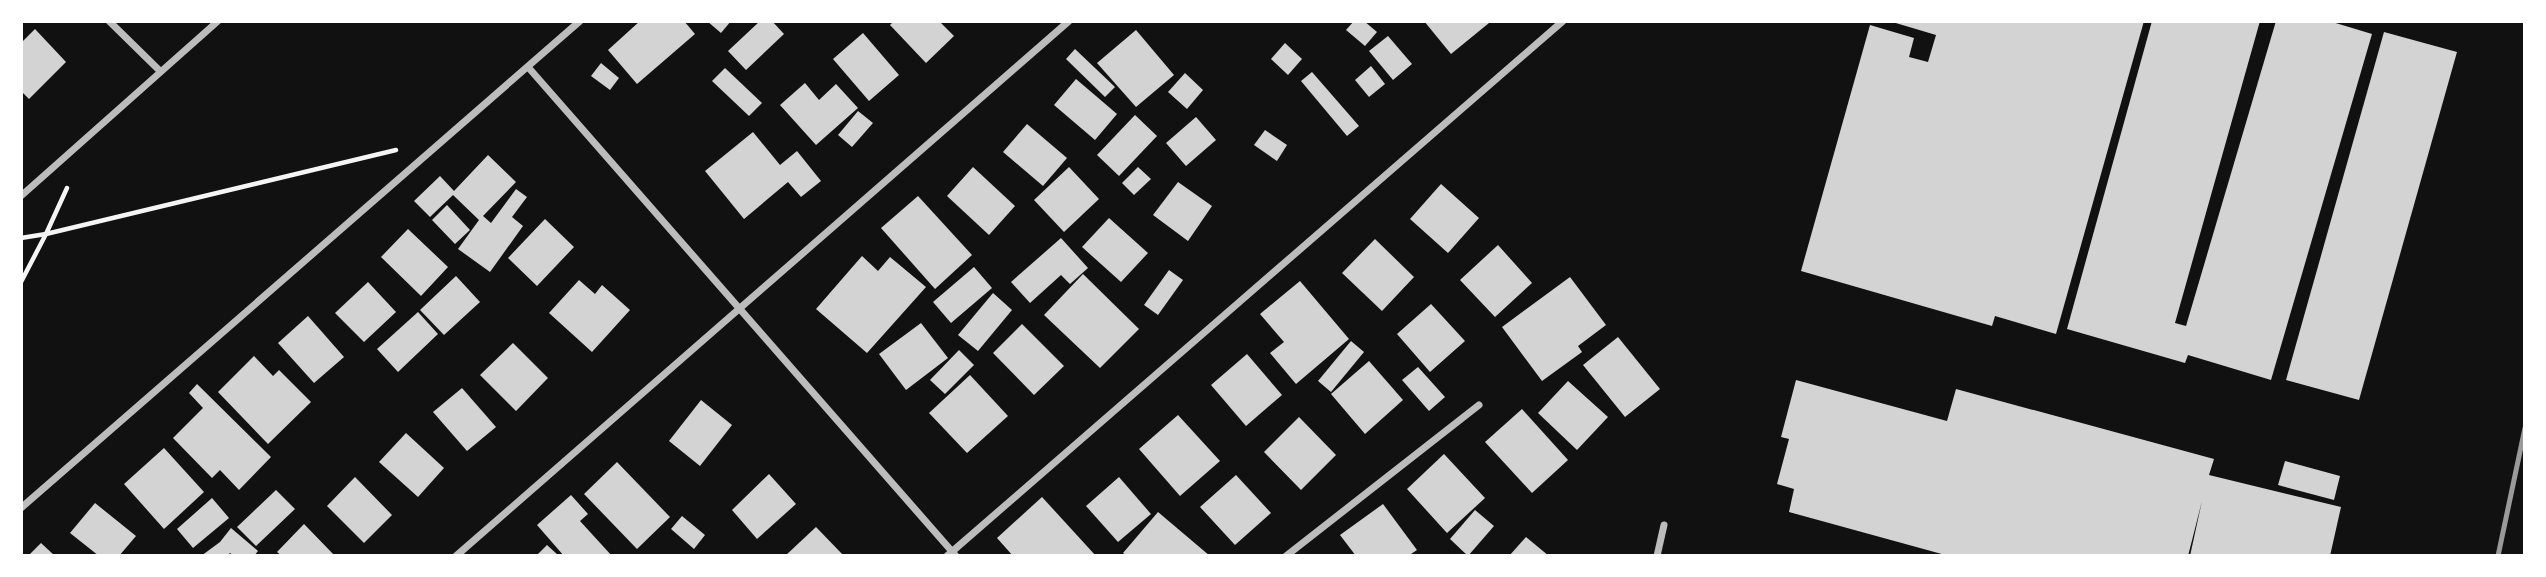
<svg xmlns="http://www.w3.org/2000/svg" width="2546" height="577" viewBox="0 0 2546 577" font-family="'Space Grotesk',sans-serif">
  <style>
    .building { fill: #d3d3d3 }
    .lines { fill: none; stroke-linecap: round; stroke-linejoin: round }
    .path { stroke: #f5f5f5; stroke-width: 4.5 }
    .minor { stroke: #bcbcbc; stroke-width: 7 }
    .rail { stroke: #9a9a9a; stroke-width: 5 }
  </style>
  <rect width="100%" height="100%" fill="#111"/>
  <g class="building">
    <polygon points="640,21 684,21 695,34 637,84 608,50"/>
    <polygon points="707,21 731,21 721,33"/>
    <polygon points="760,21 772,21 784,34 746,70 728,51"/>
    <polygon points="894,21 939,21 954,36 926,63 890,25"/>
    <polygon points="1354,21 1364,21 1377,32 1365,46 1346,30"/>
    <polygon points="1424,21 1487,21 1489,23 1451,54"/>
    <polygon points="1889,21 2144,21 2056,334 1995,316 1992,326 1801,271 1870,25 1914,38 1909,57 1928,62 1936,35"/>
    <polygon points="2152,21 2260,21 2175,323 2186,326 2276,21 2329,21 2372,34 2271,380 2188,355 2185,363 2067,329"/>
    <polygon points="35,29 66,62 29,99 21,91 21,43"/>
    <polygon points="1136,30 1174,75 1136,107 1097,63"/>
    <polygon points="2384,32 2457,52 2359,400 2286,380"/>
    <polygon points="863,33 899,75 869,101 833,59"/>
    <polygon points="1388,36 1412,64 1393,80 1369,51"/>
    <polygon points="1285,43 1302,59 1288,75 1271,59"/>
    <polygon points="1075,49 1115,87 1105,97 1066,59"/>
    <polygon points="601,63 619,78 610,90 591,76"/>
    <polygon points="1371,66 1385,84 1369,97 1355,80"/>
    <polygon points="725,68 762,103 749,116 712,81"/>
    <polygon points="1312,72 1359,126 1347,136 1301,81"/>
    <polygon points="1185,73 1203,90 1187,109 1168,92"/>
    <polygon points="1076,79 1117,114 1095,140 1054,105"/>
    <polygon points="805,83 819,100 836,84 858,108 816,145 780,105"/>
    <polygon points="858,111 873,123 852,147 838,135"/>
    <polygon points="1135,115 1157,136 1119,176 1097,155"/>
    <polygon points="1196,117 1216,140 1186,166 1166,143"/>
    <polygon points="1027,124 1067,158 1043,186 1003,152"/>
    <polygon points="1265,130 1287,145 1277,161 1254,145"/>
    <polygon points="753,132 780,165 797,151 821,181 801,197 788,182 744,219 705,171"/>
    <polygon points="488,155 516,182 483,216 491,223 516,189 527,197 512,217 523,226 490,272 458,249 479,220 453,195 430,217 414,201 440,176 454,191"/>
    <polygon points="973,167 1015,206 989,235 947,196"/>
    <polygon points="1069,167 1099,199 1064,232 1034,200"/>
    <polygon points="1138,167 1151,179 1134,195 1122,183"/>
    <polygon points="1178,182 1212,206 1188,241 1153,215"/>
    <polygon points="1441,184 1479,218 1448,253 1410,219"/>
    <polygon points="918,196 972,255 935,289 881,228"/>
    <polygon points="447,205 470,230 455,244 432,220"/>
    <polygon points="1109,218 1148,253 1121,282 1082,247"/>
    <polygon points="545,219 574,247 537,286 508,258"/>
    <polygon points="408,229 448,267 421,296 381,257"/>
    <polygon points="1061,238 1088,268 1070,284 1061,275 1030,303 1011,282"/>
    <polygon points="1375,239 1414,277 1382,311 1342,273"/>
    <polygon points="1498,245 1532,283 1495,317 1460,280"/>
    <polygon points="862,256 878,271 890,257 926,287 867,353 816,309"/>
    <polygon points="974,267 992,288 951,323 933,302"/>
    <polygon points="1169,270 1183,280 1158,315 1144,305"/>
    <polygon points="1083,274 1139,329 1100,368 1044,315"/>
    <polygon points="456,276 480,302 444,335 420,310"/>
    <polygon points="1570,277 1606,325 1578,346 1582,352 1542,381 1502,327"/>
    <polygon points="579,280 595,294 602,285 630,310 592,352 549,313"/>
    <polygon points="1300,281 1349,339 1296,384 1270,353 1284,342 1260,314"/>
    <polygon points="368,282 396,312 364,342 335,313"/>
    <polygon points="993,293 1012,310 978,351 958,335"/>
    <polygon points="1431,304 1465,341 1430,372 1397,334"/>
    <polygon points="418,312 438,334 398,372 377,349"/>
    <polygon points="308,316 344,357 314,383 278,343"/>
    <polygon points="921,323 948,358 906,390 879,354"/>
    <polygon points="1022,324 1064,366 1034,395 993,353"/>
    <polygon points="1618,337 1660,389 1625,417 1583,365"/>
    <polygon points="1351,341 1364,352 1331,392 1318,381"/>
    <polygon points="513,343 548,378 516,411 480,375"/>
    <polygon points="959,350 974,365 945,394 930,380"/>
    <polygon points="1247,354 1282,395 1246,426 1211,385"/>
    <polygon points="254,356 273,376 279,370 311,402 268,444 218,392"/>
    <polygon points="1369,361 1403,400 1365,434 1331,394"/>
    <polygon points="1418,367 1445,397 1429,411 1402,380"/>
    <polygon points="970,375 1008,416 967,453 929,413"/>
    <polygon points="1796,380 1947,421 1956,389 2214,459 2209,475 2341,507 2330,556 2190,556 2202,501 2188,556 1949,556 1789,512 1794,489 1777,484 1789,439 1781,437"/>
    <polygon points="1568,381 1608,417 1577,450 1538,413"/>
    <polygon points="197,384 271,457 239,490 220,470 212,478 173,438 203,408 189,393"/>
    <polygon points="462,388 496,427 467,451 433,412"/>
    <polygon points="701,400 732,425 700,466 669,441"/>
    <polygon points="1522,409 1568,460 1532,493 1485,442"/>
    <polygon points="1178,415 1220,461 1180,496 1139,449"/>
    <polygon points="1299,417 1336,455 1301,490 1264,452"/>
    <polygon points="406,433 444,468 418,497 379,462"/>
    <polygon points="164,448 204,492 164,529 124,484"/>
    <polygon points="1444,454 1485,498 1447,533 1407,489"/>
    <polygon points="2285,461 2340,476 2334,500 2278,485"/>
    <polygon points="617,462 670,517 637,549 584,494"/>
    <polygon points="769,474 796,504 757,539 732,510"/>
    <polygon points="1236,475 1271,513 1235,545 1200,507"/>
    <polygon points="355,477 392,515 364,543 327,506"/>
    <polygon points="1119,477 1151,514 1118,542 1086,506"/>
    <polygon points="276,490 295,509 256,546 237,527"/>
    <polygon points="571,495 588,514 580,521 612,556 564,556 537,525"/>
    <polygon points="1042,497 1096,556 1013,556 997,538"/>
    <polygon points="212,498 229,518 193,548 177,529"/>
    <polygon points="95,503 136,536 119,556 99,556 70,533"/>
    <polygon points="1383,504 1417,550 1408,556 1356,556 1340,535"/>
    <polygon points="1475,510 1494,526 1468,556 1450,539"/>
    <polygon points="1158,512 1210,556 1127,556 1123,553"/>
    <polygon points="682,516 705,535 694,549 671,529"/>
    <polygon points="304,524 335,556 282,556 277,552"/>
    <polygon points="816,527 844,556 785,556"/>
    <polygon points="231,528 258,551 254,556 234,556 230,553 227,556 201,556 220,542"/>
    <polygon points="1526,537 1549,556 1509,556"/>
    <polygon points="41,543 55,556 28,556"/>
    <polygon points="547,545 559,556 536,556"/>
  </g>
  <g class="lines">
    <g class="path">
      <polyline points="21,238 46,234 396,150"/>
      <polyline points="21,282 46,234 67,188"/>
    </g>
    <g class="minor">
      <polyline points="109,21 160,71"/>
      <polyline points="528,67 956,556"/>
      <polyline points="21,196 218,21"/>
      <polyline points="21,508 580,21"/>
      <polyline points="456,556 1069,21"/>
      <polyline points="947,556 1563,21"/>
      <polyline points="1286,556 1479,405"/>
      <polyline points="1657,556 1664,525"/>
    </g>
    <polyline class="rail" points="2498,556 2525,428"/>
  </g>
  <rect width="2546" height="577" fill="none" stroke="#ffffff" stroke-width="46"/>
</svg>
